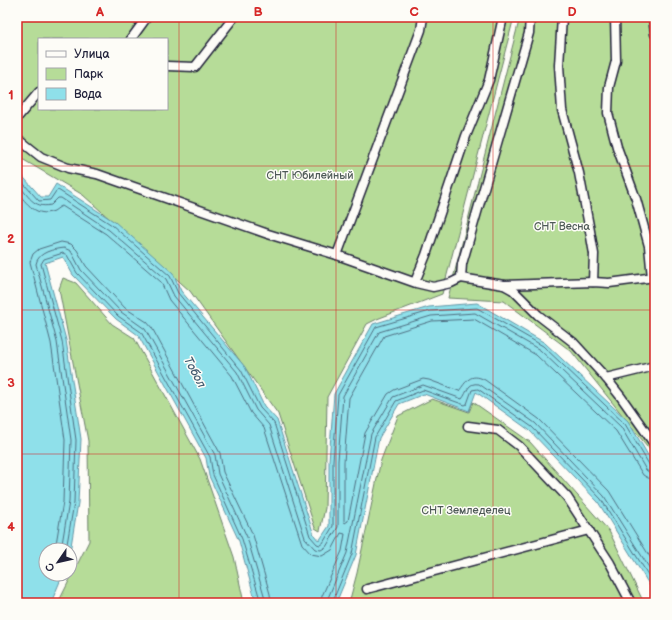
<svg xmlns="http://www.w3.org/2000/svg" width="672" height="620" viewBox="0 0 672 620" font-family="'Balsamiq Sans',sans-serif">
  <style>
    .green { fill: #b6dc98; stroke: #6c7f6a; fill-rule: evenodd }
    .water { fill: #8fe0ea; stroke: #6394a4 }
    .lines { fill: none; stroke-linecap: round; stroke-linejoin: round }
    .shore { stroke: #4e6e81; stroke-width: 1 }
    .minor-casing { stroke: #22223b; stroke-width: 11 }
    .minor { stroke: #fdfcf7; stroke-width: 8 }
    .grid { fill: none; stroke: #d62828; stroke-width: 1; stroke-opacity: 0.55 }
    .labels { text-anchor: middle; stroke-width: 3; stroke-linejoin: round; paint-order: stroke }
    .park-label { font-size: 11px; fill: #4e5a57; stroke: #fdfcf7 }
    .water-label { font-size: 12px; font-style: italic; fill: #435b70; stroke: #fdfcf7 }
    .neatline { fill: none; stroke: #d62828; stroke-width: 1.5 }
    .grid-label { font-size: 13px; text-anchor: middle; font-weight: bold; fill: #d62828 }
  </style>
  <rect width="100%" height="100%" fill="#fdfcf7"/>
  <filter id="ink" filterUnits="userSpaceOnUse"><feTurbulence type="fractalNoise" baseFrequency=".025" numOctaves="2"/><feDisplacementMap in="SourceGraphic" scale="8" xChannelSelector="R" yChannelSelector="G"/><feConvolveMatrix kernelMatrix="1 2 1 2 8 2 1 2 1" color-interpolation-filters="sRGB"/></filter>
  <g filter="url(#ink)">
    <g class="green">
      <path d="M17,17H514L442,294L377,319L367,324L327,397L325,508L320,531L315,528L278,414L190,291L83,195L17,156ZM39,39H167V109H39Z"/>
      <polygon points="520,17 655,17 655,49 651,33 655,57 655,456 571,351 504,301 448,298"/>
      <polygon points="63,278 76,283 112,324 134,338 200,459 234,557 244,603 58,603 89,541 88,441 59,289"/>
      <polygon points="432,399 469,412 473,402 530,442 609,531 644,603 349,603 357,573 381,460 398,416"/>
    </g>
    <polygon class="water" points="17,170 41,197 48,197 56,184 115,222 173,273 181,291 245,367 264,406 277,420 314,535 319,541 329,526 329,461 334,394 373,324 429,307 477,303 545,343 628,421 655,467 655,594 598,502 529,430 476,392 469,411 424,394 399,404 379,438 356,555 336,603 256,603 239,541 209,476 206,458 138,335 116,319 73,275 63,257 45,263 66,340 81,439 78,503 70,552 70,550 46,550 46,574 63,574 53,598 50,603 17,603"/>
    <g class="lines">
      <g class="shore">
        <polyline points="17,176 39,201 50,200 56,191 58,190 112,225 170,276 178,293 241,370 260,408 274,423 310,536 317,544 320,545 323,543 333,526 333,461 338,395 376,327 430,311 477,308 543,346 625,424 650,466 655,468"/>
        <path d="M17,183C28,195 33,209 51,205L58,198H61L109,230L166,279L174,296L237,372L256,410L269,425L305,538L315,549L321,550L326,547L338,527V461L343,396L379,332L431,316L475,313L540,350L621,427L646,470L650,473H655"/>
        <path d="M17,192C27,203 36,218 54,211C57,209 59,207 62,206L106,234L161,282L169,300L232,376L251,413L264,428L302,544L311,554L322,556L332,550L341,533L345,534L342,551L322,596L321,603"/>
        <path d="M655,479L648,478L643,475L616,431L536,355L474,319L432,321L384,336L349,398L344,462V521L345,523L348,521L365,433L388,394L394,390L423,379L429,380L459,391C466,382 470,372 485,380L539,419L609,491L655,565"/>
        <polyline points="55,550 63,502 65,440 51,343 30,262 33,254 39,249 61,242 71,244 77,250 86,266 125,308 147,322 152,328 220,453 223,472 253,535 270,594 271,603"/>
        <path d="M61,550L69,502L71,440L57,342L36,264C38,252 54,249 64,248L71,251L81,270L121,312L145,329L215,455L218,474L247,537L264,595L265,603"/>
        <polyline points="66,550 74,503 76,440 62,341 41,264 44,259 63,253 67,255 77,273 118,316 141,332 210,457 213,475 242,539 259,596 260,603"/>
        <path d="M327,603L328,598L347,553L371,434L393,397L423,385L462,399C468,392 467,382 479,384L535,423L604,496L655,577"/>
        <polyline points="332,603 352,554 375,437 396,401 423,390 465,405 467,404 472,390 478,389 532,427 601,499 655,586"/>
      </g>
      <g class="minor-casing">
        <g id="minor">
          <polyline points="562,17 559,65 562,110 579,173 590,231 594,254 593,282"/>
          <polyline points="615,17 616,61 609,87 608,113 617,147 636,199 649,246 652,278"/>
          <polyline points="653,17 655,34"/>
          <polyline points="131,39 147,17"/>
          <polyline points="167,66 195,67 234,17"/>
          <polyline points="17,118 39,92"/>
          <polyline points="17,138 41,157 68,168 97,174 268,234 337,255 416,283 433,287 451,283 461,278 462,264 529,33 530,17"/>
          <polyline points="337,255 421,30 423,17"/>
          <polyline points="461,278 504,285 513,290 538,315 573,342 606,378 621,397 655,445"/>
          <polyline points="415,282 426,255 466,136 489,80 503,17"/>
          <polyline points="504,285 593,282 609,283 655,277"/>
          <polyline points="606,378 655,366"/>
          <polyline points="468,426 498,430 519,446 567,497 610,563 631,603"/>
          <polyline points="367,589 589,530"/>
        </g>
      </g>
      <use href="#minor" class="minor"/>
    </g>
  </g>
  <path class="grid" d="M179,17V603M336,17V603M493,17V603M17,166H655M17,310H655M17,454H655"/>
  <g class="labels">
    <g class="park-label">
      <text x="310" y="179">СНТ Юбилейный</text>
      <text x="562" y="230">СНТ Весна</text>
      <text x="466" y="514">СНТ Земледелец</text>
    </g>
    <g class="water-label">
      <text transform="translate(195 372) rotate(62)" y="4">Тобол</text>
    </g>
  </g>
  <rect width="672" height="620" fill="none" stroke="#fdfcf7" stroke-width="44"/>
  <rect x="38" y="38" width="130" height="72" fill="#fdfcf7" stroke="#a5a5ac"/>
  <rect x="46" y="51" width="20" height="6" fill="#fdfcf7" stroke="#a5a5ac"/>
  <text x="74" y="58" font-size="12" fill="#22223b">Улица</text>
  <rect x="46" y="68" width="20" height="12" fill="#b6dc98" stroke="#a5a5ac"/>
  <text x="74" y="78" font-size="12" fill="#22223b">Парк</text>
  <rect x="46" y="88" width="20" height="12" fill="#8fe0ea" stroke="#a5a5ac"/>
  <text x="74" y="98" font-size="12" fill="#22223b">Вода</text>
  <g transform="translate(58 562) rotate(236)"><circle r="19" fill="#fdfcf7" stroke="#a5a5ac"/>
  <path d="M0-3L7 15L0 10L-7 15Z" fill="#22223b"/>
  <text y="-6" font-size="11" font-weight="bold" text-anchor="middle" fill="#22223b">С</text>
  </g>
  <rect x="22" y="22" width="628" height="576" class="neatline"/>
  <g class="grid-label">
    <text x="100" y="16">A</text>
    <text x="258" y="16">B</text>
    <text x="414" y="16">C</text>
    <text x="572" y="16">D</text>
    <text x="11" y="99">1</text>
    <text x="11" y="243">2</text>
    <text x="11" y="387">3</text>
    <text x="11" y="531">4</text>
  </g>
</svg>
